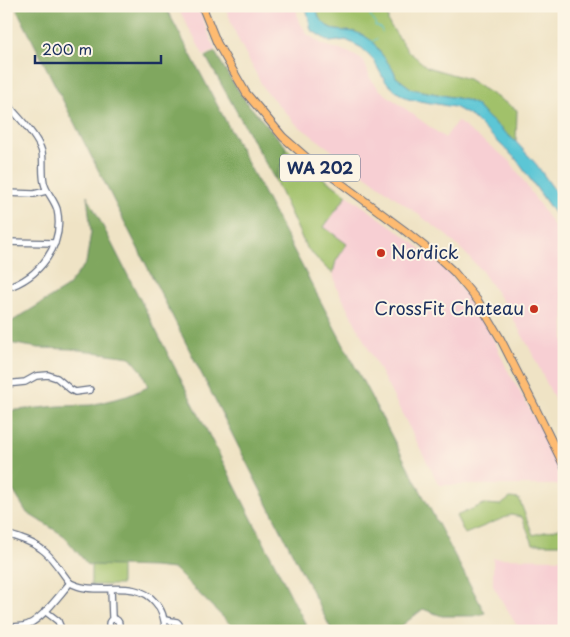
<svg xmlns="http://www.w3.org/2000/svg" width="570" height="637" viewBox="0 0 570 637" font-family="'Playpen Sans',sans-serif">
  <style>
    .built { fill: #f7cfd3 }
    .green { fill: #a1c16a; stroke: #5e7864 }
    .forest { fill: #80a75e; stroke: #4e6b5e }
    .water { fill: #5bc6d5; stroke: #3b7a9a }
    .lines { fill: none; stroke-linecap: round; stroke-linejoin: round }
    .stream { stroke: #5bc6d5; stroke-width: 1 }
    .minor-casing { stroke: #656e82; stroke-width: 8 }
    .major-casing { stroke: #656e82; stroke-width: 9 }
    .minor { stroke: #fff; stroke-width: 5.5 }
    .major { stroke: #febb71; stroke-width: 7 }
    .poi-dot { fill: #c8321e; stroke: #fcf5e5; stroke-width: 2 }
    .labels { text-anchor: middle; stroke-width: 4; stroke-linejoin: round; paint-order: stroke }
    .shield { fill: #fcf5e5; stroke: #5e6a86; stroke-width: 1 }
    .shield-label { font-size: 16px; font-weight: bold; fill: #1b2f5e }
    .poi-label { font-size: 18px; fill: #1b2f5e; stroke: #fcf5e5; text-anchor: start }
  </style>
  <rect width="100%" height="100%" fill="#fcf5e5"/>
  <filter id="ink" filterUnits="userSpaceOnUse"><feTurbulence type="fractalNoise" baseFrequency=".02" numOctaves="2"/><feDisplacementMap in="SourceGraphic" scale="10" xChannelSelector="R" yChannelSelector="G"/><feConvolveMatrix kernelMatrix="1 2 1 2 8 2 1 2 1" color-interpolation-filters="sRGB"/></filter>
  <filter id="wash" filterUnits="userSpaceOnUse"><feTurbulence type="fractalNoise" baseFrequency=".0096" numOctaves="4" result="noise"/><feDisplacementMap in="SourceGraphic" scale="20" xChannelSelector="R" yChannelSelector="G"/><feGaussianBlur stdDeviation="1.12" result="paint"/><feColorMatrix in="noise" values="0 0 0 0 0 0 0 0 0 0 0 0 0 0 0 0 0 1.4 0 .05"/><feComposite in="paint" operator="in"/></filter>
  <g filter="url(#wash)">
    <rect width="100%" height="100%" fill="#efe3c5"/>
    <g class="built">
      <polygon points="177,6 198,6 215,50 204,56"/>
      <polygon points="225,6 296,6 298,19 307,34 323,45 348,52 364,61 370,78 380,90 445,138 457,121 510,161 564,241 564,419 530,349 507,308 481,270 465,253 446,235 296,124 264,89 237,37"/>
      <polygon points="347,195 401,233 436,261 451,275 481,317 495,342 506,367 553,451 564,476 564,485 439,485 336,286 333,273 336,261 346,244 324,227"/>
      <polygon points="493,558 564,559 564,631 520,631 493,586"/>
    </g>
    <g class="green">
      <polygon points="316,6 388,6 388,22 408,51 427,67 468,79 517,110 516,142 483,113 476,105 466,100 412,89 396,77 394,71 386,61 355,32 335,30 327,26 319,18"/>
      <polygon points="287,148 301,162 347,195 324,227 347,244 336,261 333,273 327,269 306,247 275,180"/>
      <polygon points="510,498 519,499 533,535 564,527 564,544 533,544 522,517 511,515 465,534 456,516 484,504 501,505"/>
      <rect x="91" y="563" width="30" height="22"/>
    </g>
    <g class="forest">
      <polygon points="15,6 165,6 485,613 474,616 442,616 423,609 395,631 332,631"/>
      <polygon points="215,52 230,78 247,103 287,148 275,180 206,57"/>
      <polygon points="87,195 309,631 235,631 234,628 174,569 153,567 88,565 63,535 27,513 14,492 6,488 6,411 59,406 91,405 127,396 148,387 142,371 130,357 71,349 39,348 9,343 6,341 6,325 66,288 86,263 91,232"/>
    </g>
    <polygon class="water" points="306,6 316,6 319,18 327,26 335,30 355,32 363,35 372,41 394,71 396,77 412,89 466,100 476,105 483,113 516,142 536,164 564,204 564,227 516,159 472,117 454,107 408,99 397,92 385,81 374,61 362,48 346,40 330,42 311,30"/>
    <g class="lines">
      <g class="stream">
        <path d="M370,6L372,13L370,17C374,20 376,21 375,26L381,28L382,32"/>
        <polyline points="371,42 377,39"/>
      </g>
    </g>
  </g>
  <g filter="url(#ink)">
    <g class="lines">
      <g class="minor-casing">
        <g id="minor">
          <path d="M6,103C17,115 38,137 42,152C44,163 41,175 45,186C48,194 54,200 57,209C65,245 39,278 6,288"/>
          <polyline points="6,193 34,194 46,191"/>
          <polyline points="6,242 55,243"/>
          <polyline points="6,384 25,382 36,376 48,375 57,378 70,389 75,392 90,390"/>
          <path d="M6,534C19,538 33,542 44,551C54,559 61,572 70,583"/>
          <path d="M70,583C73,584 77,586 81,587C105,593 137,580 155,602C163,610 165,620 165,631"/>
          <polyline points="111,589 112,617 113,619"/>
          <polyline points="45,611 58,621 62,631"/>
          <circle cx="114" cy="624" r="5"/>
          <polyline points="165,620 177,622 179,624 178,629 173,631"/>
          <path d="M6,627C12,627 17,627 23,626C39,624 59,595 70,583"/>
        </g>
      </g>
      <g class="major-casing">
        <polyline id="major" points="202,6 217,43 246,93 283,137 307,158 404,230 439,258 454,272 478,301 500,338 535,407 564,466"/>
      </g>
      <use href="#minor" class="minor"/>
      <use href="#major" class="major"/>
    </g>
  </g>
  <g class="poi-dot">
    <circle cx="381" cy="253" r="5"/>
    <circle cx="534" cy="309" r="5"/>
  </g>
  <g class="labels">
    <rect class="shield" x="280" y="154.5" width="80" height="27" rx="4"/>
    <g class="shield-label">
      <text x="320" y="174">WA 202</text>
    </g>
    <g class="poi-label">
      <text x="391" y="259">Nordick</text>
      <text x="524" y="315" text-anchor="end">CrossFit Chateau</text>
    </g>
  </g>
  <rect width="570" height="637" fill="none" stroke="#fcf5e5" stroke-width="25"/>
  <path d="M35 55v8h126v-8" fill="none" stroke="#1b2f5e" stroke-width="2.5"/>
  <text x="42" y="55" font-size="15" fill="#1b2f5e" stroke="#fcf5e5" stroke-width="4" paint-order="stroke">200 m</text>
</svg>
